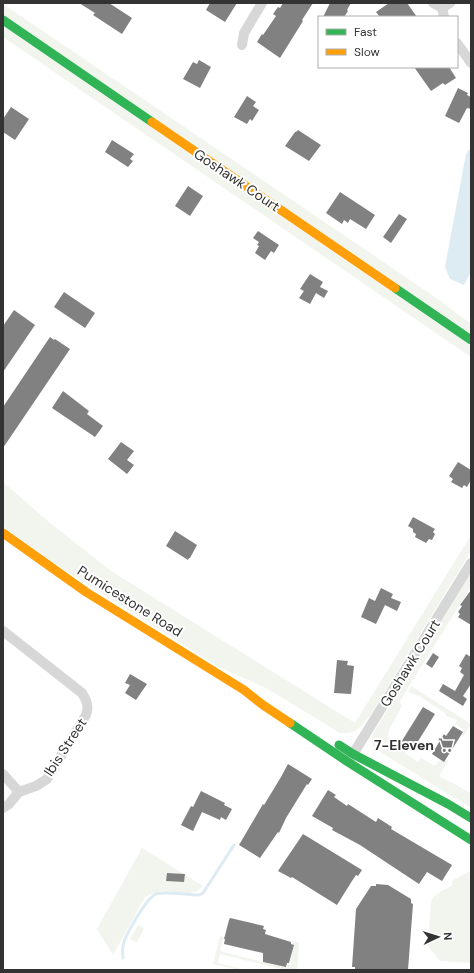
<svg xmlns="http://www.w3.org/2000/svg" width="474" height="973" viewBox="0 0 474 973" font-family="'DM Sans',sans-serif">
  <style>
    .green { fill: #f1f5ed }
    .water { fill: #ddebf3 }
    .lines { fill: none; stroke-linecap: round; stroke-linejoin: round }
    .stream { stroke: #ddebf3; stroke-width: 3 }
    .building { fill: #818181 }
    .street { stroke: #d7d7d7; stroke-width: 10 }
    .fast { stroke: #30b455; stroke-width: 9 }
    .slow { stroke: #ff9f0a; stroke-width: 9 }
    .labels { text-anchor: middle; stroke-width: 4; stroke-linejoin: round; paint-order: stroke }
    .street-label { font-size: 14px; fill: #333; stroke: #fff }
    .poi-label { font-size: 14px; font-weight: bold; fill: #333; stroke: #fff; text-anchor: end }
  </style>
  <rect width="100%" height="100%" fill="#fff"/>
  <g class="green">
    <polygon points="3,4 432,295 471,324 471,334 3,15"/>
    <polygon points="3,26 471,346 471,357 3,37"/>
    <path d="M3,482L50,523L111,571L355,723L471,535V551L371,714C361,726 357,735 340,733L268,689L219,667L52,562L3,526Z"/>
    <path d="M471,571V587L409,686L400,702L402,706L389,730L388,736L390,741L404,750L406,754L418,762L421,758L435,766L440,760L444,762L445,759L448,761L439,776L471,793V808L377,750C372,745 371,742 373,734Z"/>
    <polygon points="411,686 471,724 463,737 461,735 463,729 455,724 457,720 446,716 445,713 419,696 408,692"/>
    <polygon points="142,848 203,886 196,892 189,893 162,891 157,892 145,897 113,955 97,929"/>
    <path d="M468,872H471V963L440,961L428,946L431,902C434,894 444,889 452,886V881Z"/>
    <polygon points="138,925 144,928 137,943 130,939"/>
    <polygon points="220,936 224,937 220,951 274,965 274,964 287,967 288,965 291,965 293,940 299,943 297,970 286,970 220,954 218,963 244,970 239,970 213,964"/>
  </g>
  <polygon class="water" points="471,147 471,272 464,285 450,279 445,267 466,154"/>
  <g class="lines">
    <path class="stream" d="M123,958C123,954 122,950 123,946C124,937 147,897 156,894C167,891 187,895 199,895L203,893L234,845"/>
  </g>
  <g class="building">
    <polygon points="79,3 109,3 132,18 122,34 93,15 95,13"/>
    <polygon points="210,3 237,3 225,22 206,10"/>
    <polygon points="283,3 313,3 302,20 303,21 280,58 257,42 262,34 263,35 276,16 273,14 278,7 280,8"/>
    <polygon points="330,3 351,3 347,10 348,11 344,17 323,17"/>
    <polygon points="389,3 407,3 417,17 380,17 376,12"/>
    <polygon points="199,60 211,67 200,88 183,79 193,62 197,64"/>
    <polygon points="414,67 449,67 456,78 445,85 443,83 431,91"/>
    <polygon points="458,88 468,93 467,95 471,97 471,109 467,108 459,123 445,116"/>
    <polygon points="247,96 256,102 253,106 259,110 252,121 250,119 247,124 234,117"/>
    <polygon points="11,107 29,119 15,140 3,132 3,119"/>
    <polygon points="298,130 321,145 309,161 285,146 295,132 296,132"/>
    <polygon points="112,140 134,154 130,159 133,161 128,167 105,152"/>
    <polygon points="188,186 203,196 190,216 175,206"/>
    <polygon points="340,192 375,215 366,229 350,219 348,223 344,220 342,224 326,213"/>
    <polygon points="399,214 407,219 391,243 383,237"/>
    <polygon points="258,231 279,245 274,253 271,251 265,260 255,253 259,246 257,245 259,242 253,238"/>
    <polygon points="310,274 323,282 320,287 328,291 324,298 316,293 310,304 299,298 304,291 300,289"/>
    <polygon points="64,292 95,313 85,328 54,307"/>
    <polygon points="14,310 35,325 3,372 3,326"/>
    <polygon points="50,337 54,340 55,339 70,349 3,448 3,407"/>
    <polygon points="63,391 89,411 87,414 103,426 95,437 52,408"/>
    <polygon points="121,442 134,451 127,460 134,465 127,474 108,459"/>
    <polygon points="458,462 471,470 471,480 467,487 464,485 462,488 451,482 453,479 449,476"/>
    <polygon points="413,517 435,529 433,532 435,534 432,540 429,539 426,543 415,537 416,534 413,532 413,529 408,526"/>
    <polygon points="175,531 197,545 190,558 189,558 188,560 166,546"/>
    <polygon points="381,588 393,594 391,598 401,602 397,611 385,605 376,624 361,617 369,598 375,601"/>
    <polygon points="471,590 471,625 458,617 460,614 458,612 462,606 460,605"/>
    <polygon points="433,653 439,657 432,668 426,664"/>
    <polygon points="466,654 471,657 471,684 463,696 467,699 463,706 439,691 443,684 455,691 464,675 460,672 462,668 459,666"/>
    <polygon points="337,660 348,661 347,665 354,666 351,694 334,693"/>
    <polygon points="130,674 147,684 136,700 125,693 130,685 125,683"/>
    <polygon points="423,707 435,714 412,751 400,744"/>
    <polygon points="453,726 463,732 444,762 432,754 444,734 446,736"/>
    <polygon points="288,764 312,779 308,785 307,784 286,818 279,833 278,832 260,858 239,845 263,804 264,805 281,777"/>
    <polygon points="328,790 336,795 334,797 347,806 348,804 376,822 378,818 392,827 391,829 452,865 442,881 427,872 419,884 360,845 332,830 333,828 312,816"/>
    <polygon points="201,791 225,803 224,805 232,809 226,820 221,817 220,820 202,812 193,831 181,825 191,806 193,807"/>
    <polygon points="303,834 362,870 358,876 356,875 352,881 337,905 292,877 291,878 278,871"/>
    <polygon points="167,873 185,874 184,882 166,881"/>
    <polygon points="376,884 388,885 411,899 411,903 413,904 408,970 355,970 355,967 352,967 356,909 371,886 376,886"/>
    <polygon points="230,918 264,926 263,929 266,930 265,934 291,942 291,944 294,945 289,963 287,963 286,967 263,962 263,953 224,944 225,939 224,939 229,920"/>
  </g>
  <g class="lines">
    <g class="street">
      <polyline points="433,3 442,8 444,17"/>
      <polyline points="442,8 450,3"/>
      <polyline points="457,43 471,63"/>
      <polyline points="242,45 244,33 262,3"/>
      <path d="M3,631L82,693C87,701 89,707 86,715L47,779L36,786L19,792L9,804L3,808"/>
      <polyline points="350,759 471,563"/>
      <polyline points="3,774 19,792"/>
    </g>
    <g class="fast">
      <polyline points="3,20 152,122"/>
      <polyline points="395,288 471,340"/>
      <polyline points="290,723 348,762 471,840"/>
      <polyline points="339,745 353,754 448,804 471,818"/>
    </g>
    <g class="slow">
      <polyline points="152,122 395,288"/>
      <polyline points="3,533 86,592 244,690 263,705 290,723"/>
    </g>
  </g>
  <defs>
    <g id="supermarket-bare" transform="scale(1.2)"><path d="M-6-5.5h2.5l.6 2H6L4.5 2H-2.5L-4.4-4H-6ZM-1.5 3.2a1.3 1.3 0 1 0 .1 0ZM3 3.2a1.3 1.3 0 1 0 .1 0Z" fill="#7a7a7a" stroke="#fff" stroke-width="2.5" paint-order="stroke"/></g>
  </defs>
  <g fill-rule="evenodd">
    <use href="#supermarket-bare" x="446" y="745"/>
  </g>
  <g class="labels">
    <g class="street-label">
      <text transform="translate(237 180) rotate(34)" y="5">Goshawk Court</text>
      <text transform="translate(130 601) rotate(32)" y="5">Pumicestone Road</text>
      <text transform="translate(410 663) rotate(-58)" y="5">Goshawk Court</text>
      <text transform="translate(65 747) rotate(-57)" y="5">Ibis Street</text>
    </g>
    <g class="poi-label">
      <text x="434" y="750">7-Eleven</text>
    </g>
  </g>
  <rect width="474" height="973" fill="none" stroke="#333333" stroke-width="8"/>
  <rect x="318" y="16" width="140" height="52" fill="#ffffff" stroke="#adadad"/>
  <rect x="326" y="29" width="20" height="6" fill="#30b455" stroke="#adadad"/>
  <text x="354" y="36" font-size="12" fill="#333333">Fast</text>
  <rect x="326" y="49" width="20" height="6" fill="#ff9f0a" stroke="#adadad"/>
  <text x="354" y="56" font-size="12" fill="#333333">Slow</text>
  <g transform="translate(438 937) rotate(86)" stroke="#ffffff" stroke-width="3" paint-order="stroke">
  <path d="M0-3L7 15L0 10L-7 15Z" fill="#333333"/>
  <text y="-6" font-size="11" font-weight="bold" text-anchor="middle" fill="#333333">N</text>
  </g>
</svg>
